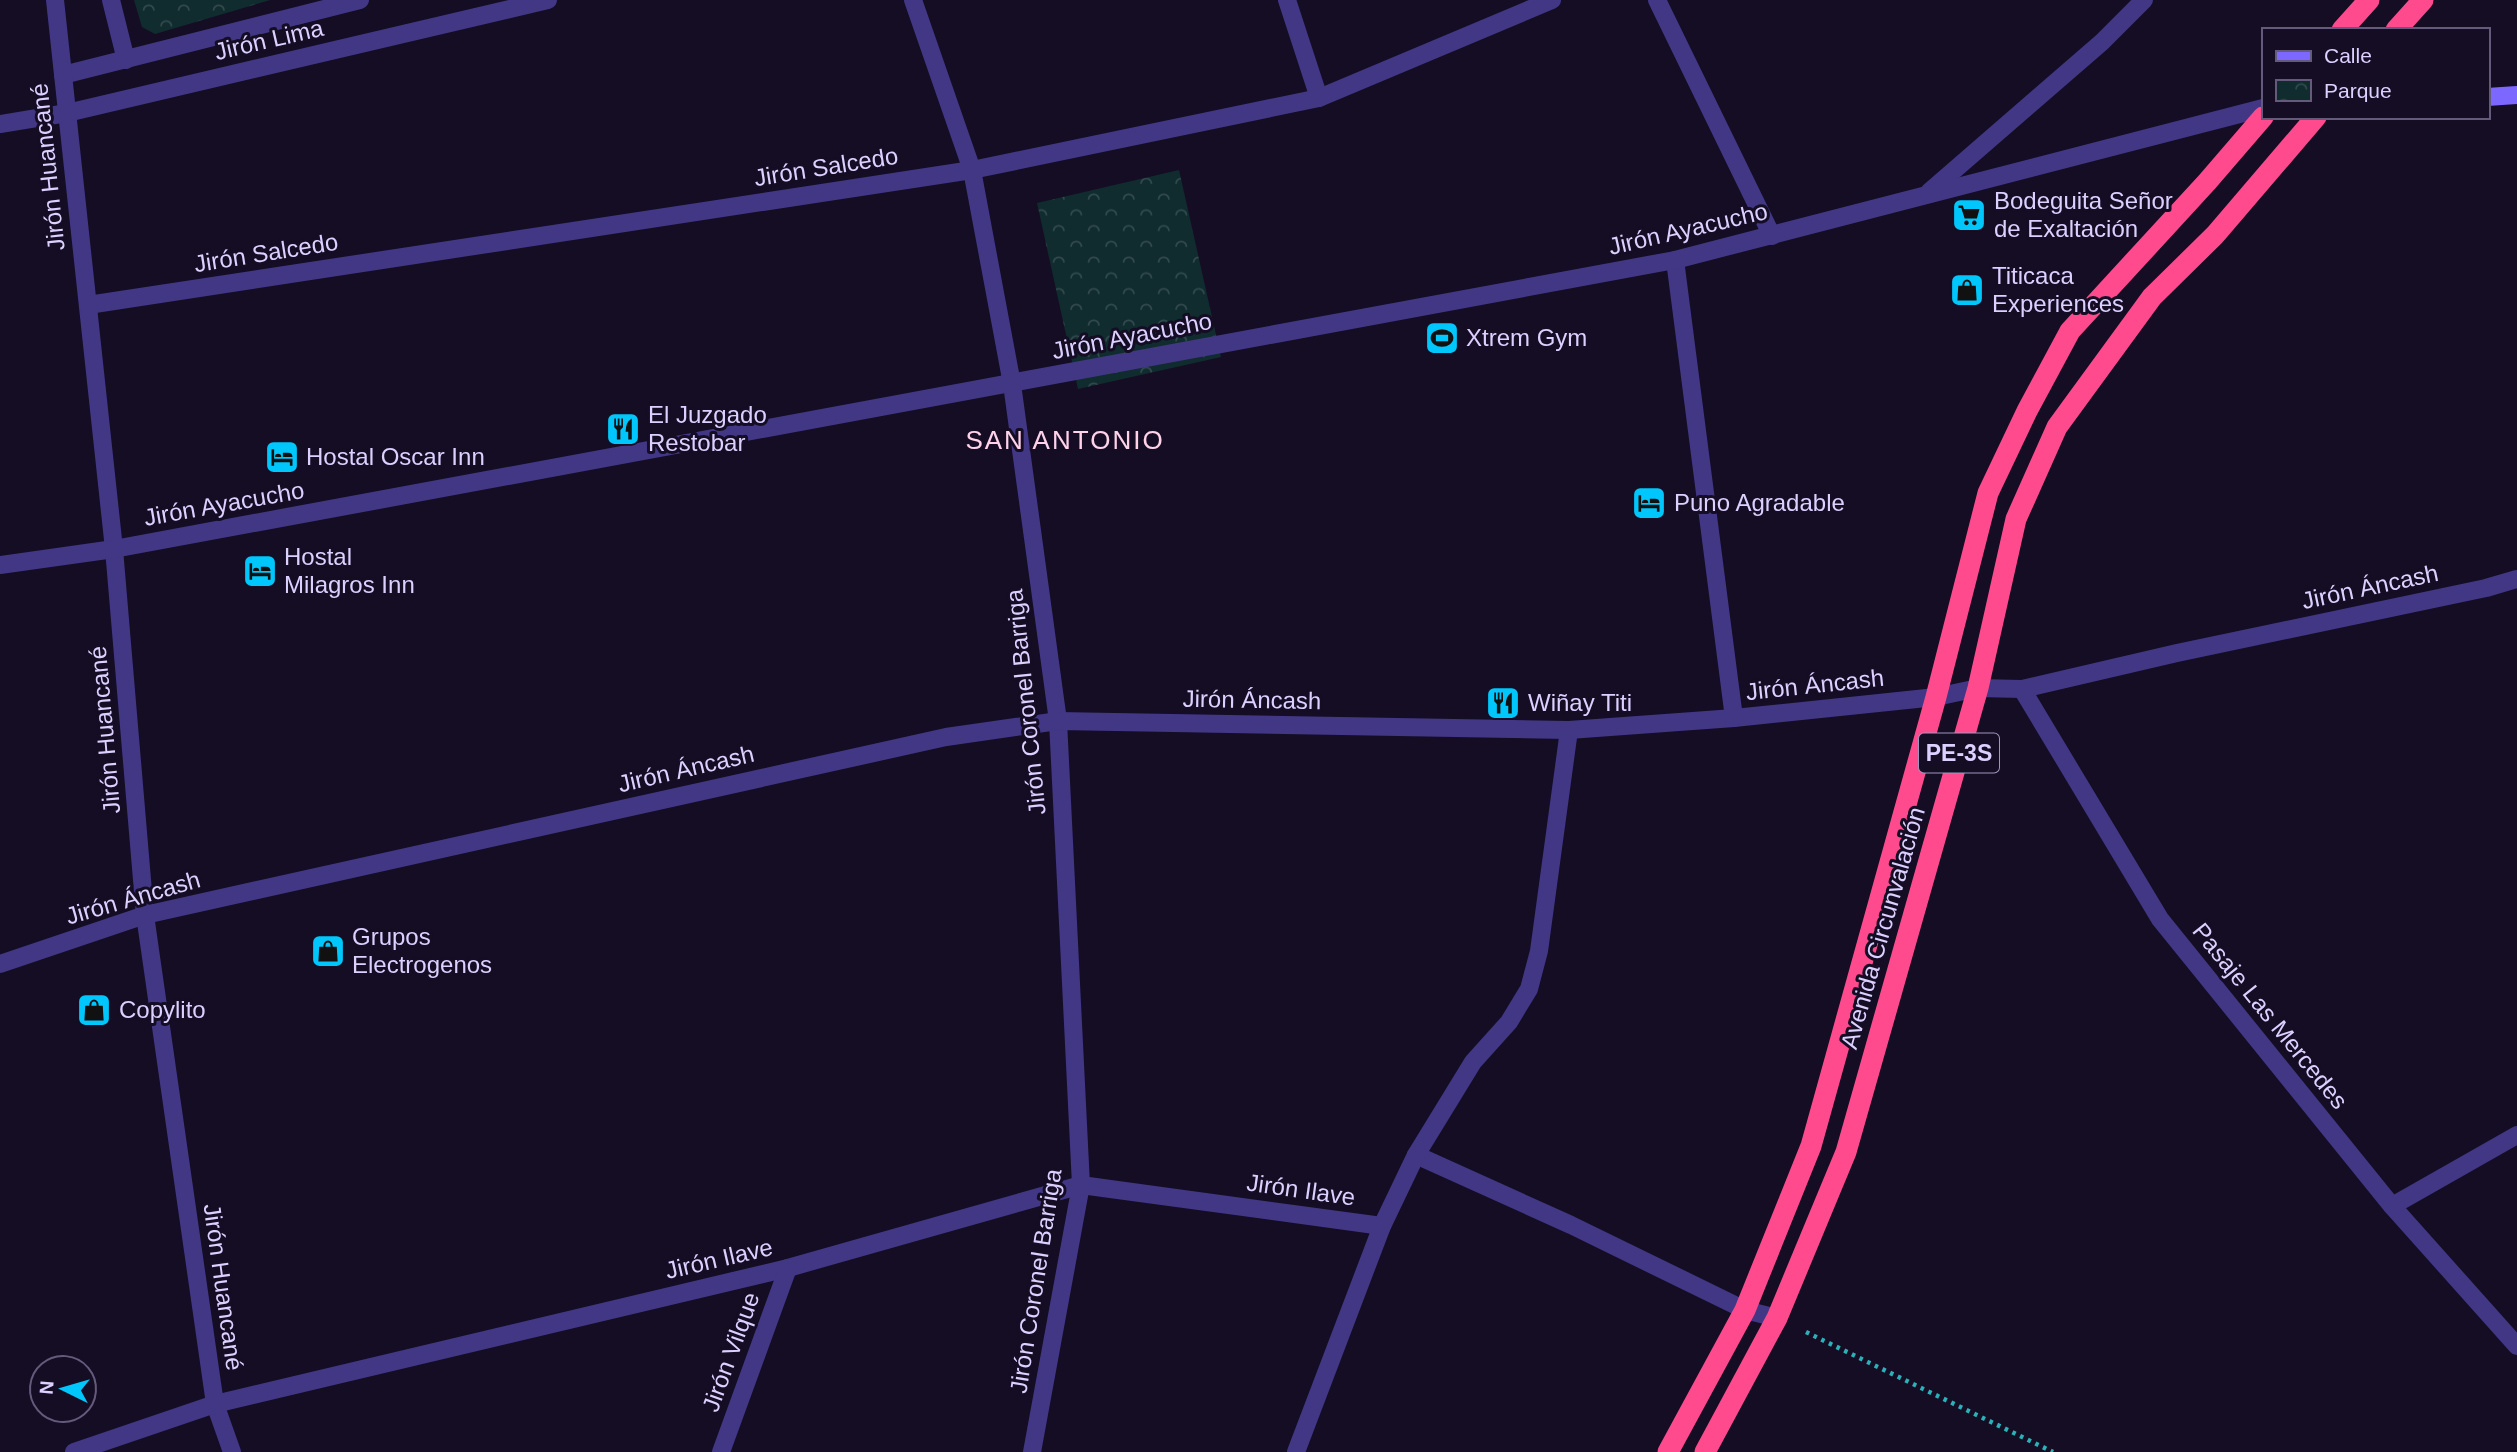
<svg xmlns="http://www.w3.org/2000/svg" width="2517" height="1452" viewBox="0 0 2517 1452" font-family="Helvetica,sans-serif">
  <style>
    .park { fill: url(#park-crowns) }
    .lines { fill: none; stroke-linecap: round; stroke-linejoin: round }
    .path { stroke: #2ab2b9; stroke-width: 4.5; stroke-dasharray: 3.5 5; stroke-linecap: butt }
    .lane { stroke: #423785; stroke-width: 18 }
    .street { stroke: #423785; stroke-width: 18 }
    .secondary { stroke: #7c67ff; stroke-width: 18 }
    .highway { stroke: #ff4b8e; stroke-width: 21 }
    .labels { text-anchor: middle; stroke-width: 6; stroke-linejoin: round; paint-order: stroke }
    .shield { fill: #140d24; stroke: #9f96bd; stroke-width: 2 }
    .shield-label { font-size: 23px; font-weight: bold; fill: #dbd0ff }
    .street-label { font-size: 24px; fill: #dbd0ff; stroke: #140d24 }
    .poi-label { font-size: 24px; fill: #dbd0ff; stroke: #140d24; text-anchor: start }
    .neighbourhood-label { font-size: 26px; letter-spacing: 2px; fill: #ffd2ea; stroke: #140d24 }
  </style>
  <defs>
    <pattern id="park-crowns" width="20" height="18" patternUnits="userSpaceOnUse" patternTransform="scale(1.75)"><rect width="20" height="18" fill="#102c2e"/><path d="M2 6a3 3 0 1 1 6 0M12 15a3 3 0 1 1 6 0" fill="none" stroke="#324a4d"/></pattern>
  </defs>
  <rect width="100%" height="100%" fill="#140d24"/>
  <g class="park">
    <polygon points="134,0 270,0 155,34 142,27"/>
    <polygon points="1179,170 1221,357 1078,389 1037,203"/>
  </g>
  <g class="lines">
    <polyline class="path" points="1806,1332 2053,1452"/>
    <g class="lane">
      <polyline points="111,0 126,60"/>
      <polyline points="63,75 360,0"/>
    </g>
    <g class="street">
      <polyline points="55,0 114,549 145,915 215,1404 232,1452"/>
      <polyline points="913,0 972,170 1012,384 1058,721 1081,1185 1032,1452"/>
      <polyline points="1287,0 1319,98"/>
      <polyline points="1657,0 1772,236"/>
      <polyline points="0,124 67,113 548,0"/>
      <polyline points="1929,192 2102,42 2144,0"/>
      <polyline points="1675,260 1734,718"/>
      <polyline points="88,305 972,170 1319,98 1552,0"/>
      <polyline points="0,565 114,549 1675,260 2263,108"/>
      <polyline points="2022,689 2160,919 2392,1206 2517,1346"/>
      <polyline points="0,964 145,915 946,737 1058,721 1569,730 1734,718 1936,697 1978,688 2022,689 2177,653 2486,588 2517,579"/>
      <polyline points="1416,1155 1571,1225 1745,1310 1777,1318"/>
      <polyline points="2392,1206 2517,1135"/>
      <polyline points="74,1452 215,1404 788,1268 1081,1185 1382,1226"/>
      <polyline points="721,1452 788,1268"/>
      <polyline points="1296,1452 1382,1226 1416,1155 1473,1062 1509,1022 1529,989 1539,951 1569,730"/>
    </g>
    <polyline class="secondary" points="2487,97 2517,95"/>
    <g class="highway">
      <polyline points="2342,30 2369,0"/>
      <polyline points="2396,30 2423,0"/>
      <polyline points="1668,1452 1745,1310 1811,1146 1936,697 1988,493 2027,411 2070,331 2207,182 2263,117"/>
      <polyline points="1705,1452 1777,1318 1846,1152 1978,688 2016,519 2057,427 2152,297 2215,235 2316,117"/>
    </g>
  </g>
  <defs>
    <g id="supermarket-square" transform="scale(1.75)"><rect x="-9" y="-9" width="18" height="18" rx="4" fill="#00c7fb" stroke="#140d24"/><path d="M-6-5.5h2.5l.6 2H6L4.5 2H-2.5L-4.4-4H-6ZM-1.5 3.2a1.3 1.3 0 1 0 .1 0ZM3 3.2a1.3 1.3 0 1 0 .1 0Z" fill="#111"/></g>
    <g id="shop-square" transform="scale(1.75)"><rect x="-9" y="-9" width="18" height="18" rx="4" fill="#00c7fb" stroke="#140d24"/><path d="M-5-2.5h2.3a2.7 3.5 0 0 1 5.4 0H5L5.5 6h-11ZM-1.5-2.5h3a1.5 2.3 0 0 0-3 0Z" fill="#111"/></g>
    <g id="stadium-square" transform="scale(1.75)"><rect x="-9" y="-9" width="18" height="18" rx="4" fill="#00c7fb" stroke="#140d24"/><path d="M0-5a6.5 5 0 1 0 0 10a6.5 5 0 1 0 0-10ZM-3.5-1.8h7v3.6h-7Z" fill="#111"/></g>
    <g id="restaurant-square" transform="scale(1.75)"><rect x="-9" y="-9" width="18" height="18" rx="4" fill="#00c7fb" stroke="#140d24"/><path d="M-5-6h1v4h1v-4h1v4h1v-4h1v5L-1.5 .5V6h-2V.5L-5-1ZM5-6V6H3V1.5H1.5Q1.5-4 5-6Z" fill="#111"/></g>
    <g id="hotel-square" transform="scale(1.75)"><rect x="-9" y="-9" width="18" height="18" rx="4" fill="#00c7fb" stroke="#140d24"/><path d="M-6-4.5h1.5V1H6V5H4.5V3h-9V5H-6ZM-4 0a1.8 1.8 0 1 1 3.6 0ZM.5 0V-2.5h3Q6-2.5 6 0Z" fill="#111"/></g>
  </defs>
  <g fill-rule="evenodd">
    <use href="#supermarket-square" x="1969" y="215"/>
    <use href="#shop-square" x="1967" y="290"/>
    <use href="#stadium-square" x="1442" y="338"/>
    <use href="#restaurant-square" x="623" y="429"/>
    <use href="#hotel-square" x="282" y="457"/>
    <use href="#hotel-square" x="1649" y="503"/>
    <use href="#hotel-square" x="260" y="571"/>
    <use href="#restaurant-square" x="1503" y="703"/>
    <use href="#shop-square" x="328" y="951"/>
    <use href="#shop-square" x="94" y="1010"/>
  </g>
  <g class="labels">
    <rect class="shield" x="1919" y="733.5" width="80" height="39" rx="5"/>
    <g class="shield-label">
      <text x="1959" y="761">PE-3S</text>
    </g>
    <g class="street-label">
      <text transform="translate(269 40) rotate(-13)" y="8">Jirón Lima</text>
      <text transform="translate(48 167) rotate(-96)" y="8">Jirón Huancané</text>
      <text transform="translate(826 167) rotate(-9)" y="8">Jirón Salcedo</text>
      <text transform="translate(1688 229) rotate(-13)" y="8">Jirón Ayacucho</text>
      <text transform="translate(266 253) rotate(-9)" y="8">Jirón Salcedo</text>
      <text transform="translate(1132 336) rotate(-11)" y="8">Jirón Ayacucho</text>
      <text transform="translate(224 504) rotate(-10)" y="8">Jirón Ayacucho</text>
      <text transform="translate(2370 587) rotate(-12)" y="8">Jirón Áncash</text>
      <text transform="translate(1815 685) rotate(-6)" y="8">Jirón Áncash</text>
      <text transform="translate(1252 700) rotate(1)" y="8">Jirón Áncash</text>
      <text transform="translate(1026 702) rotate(-96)" y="8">Jirón Coronel Barriga</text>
      <text transform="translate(105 730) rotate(-95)" y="8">Jirón Huancané</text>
      <text transform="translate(686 769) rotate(-13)" y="8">Jirón Áncash</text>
      <text transform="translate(133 898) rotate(-16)" y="8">Jirón Áncash</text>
      <text transform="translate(1883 928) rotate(-74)" y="8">Avenida Circunvalación</text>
      <text transform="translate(2270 1016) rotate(51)" y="8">Pasaje Las Mercedes</text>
      <text transform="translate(1301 1190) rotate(8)" y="8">Jirón Ilave</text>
      <text transform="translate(719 1259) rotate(-13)" y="8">Jirón Ilave</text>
      <text transform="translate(1036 1281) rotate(-81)" y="8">Jirón Coronel Barriga</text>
      <text transform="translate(223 1287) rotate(82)" y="8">Jirón Huancané</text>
      <text transform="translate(731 1352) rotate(-70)" y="8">Jirón Vilque</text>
    </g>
    <g class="poi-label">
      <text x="1994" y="209">Bodeguita Señor<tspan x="1994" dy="28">de Exaltación</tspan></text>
      <text x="1992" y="284">Titicaca<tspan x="1992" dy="28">Experiences</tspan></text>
      <text x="1466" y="346">Xtrem Gym</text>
      <text x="648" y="423">El Juzgado<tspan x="648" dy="28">Restobar</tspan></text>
      <text x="306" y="465">Hostal Oscar Inn</text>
      <text x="1674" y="511">Puno Agradable</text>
      <text x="284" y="565">Hostal<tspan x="284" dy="28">Milagros Inn</tspan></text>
      <text x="1528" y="711">Wiñay Titi</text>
      <text x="352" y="945">Grupos<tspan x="352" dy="28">Electrogenos</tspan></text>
      <text x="119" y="1018">Copylito</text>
    </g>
    <g class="neighbourhood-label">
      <text x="1065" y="449">SAN ANTONIO</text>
    </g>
  </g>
  <rect x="2262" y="28" width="228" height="91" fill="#140d24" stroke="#645b7c" stroke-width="2"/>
  <rect x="2276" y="51" width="35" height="10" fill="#7c67ff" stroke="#645b7c" stroke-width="2"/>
  <text x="2324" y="63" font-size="21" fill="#dbd0ff">Calle</text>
  <rect x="2276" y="80" width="35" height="21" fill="url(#park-crowns)" stroke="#645b7c" stroke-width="2"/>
  <text x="2324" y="98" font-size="21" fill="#dbd0ff">Parque</text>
  <g transform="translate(63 1389) rotate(275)"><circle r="33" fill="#140d24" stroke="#645b7c" stroke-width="2"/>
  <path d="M0-5L12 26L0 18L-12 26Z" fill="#00c7fb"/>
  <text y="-10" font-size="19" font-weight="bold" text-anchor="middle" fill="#dbd0ff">N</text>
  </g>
</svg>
